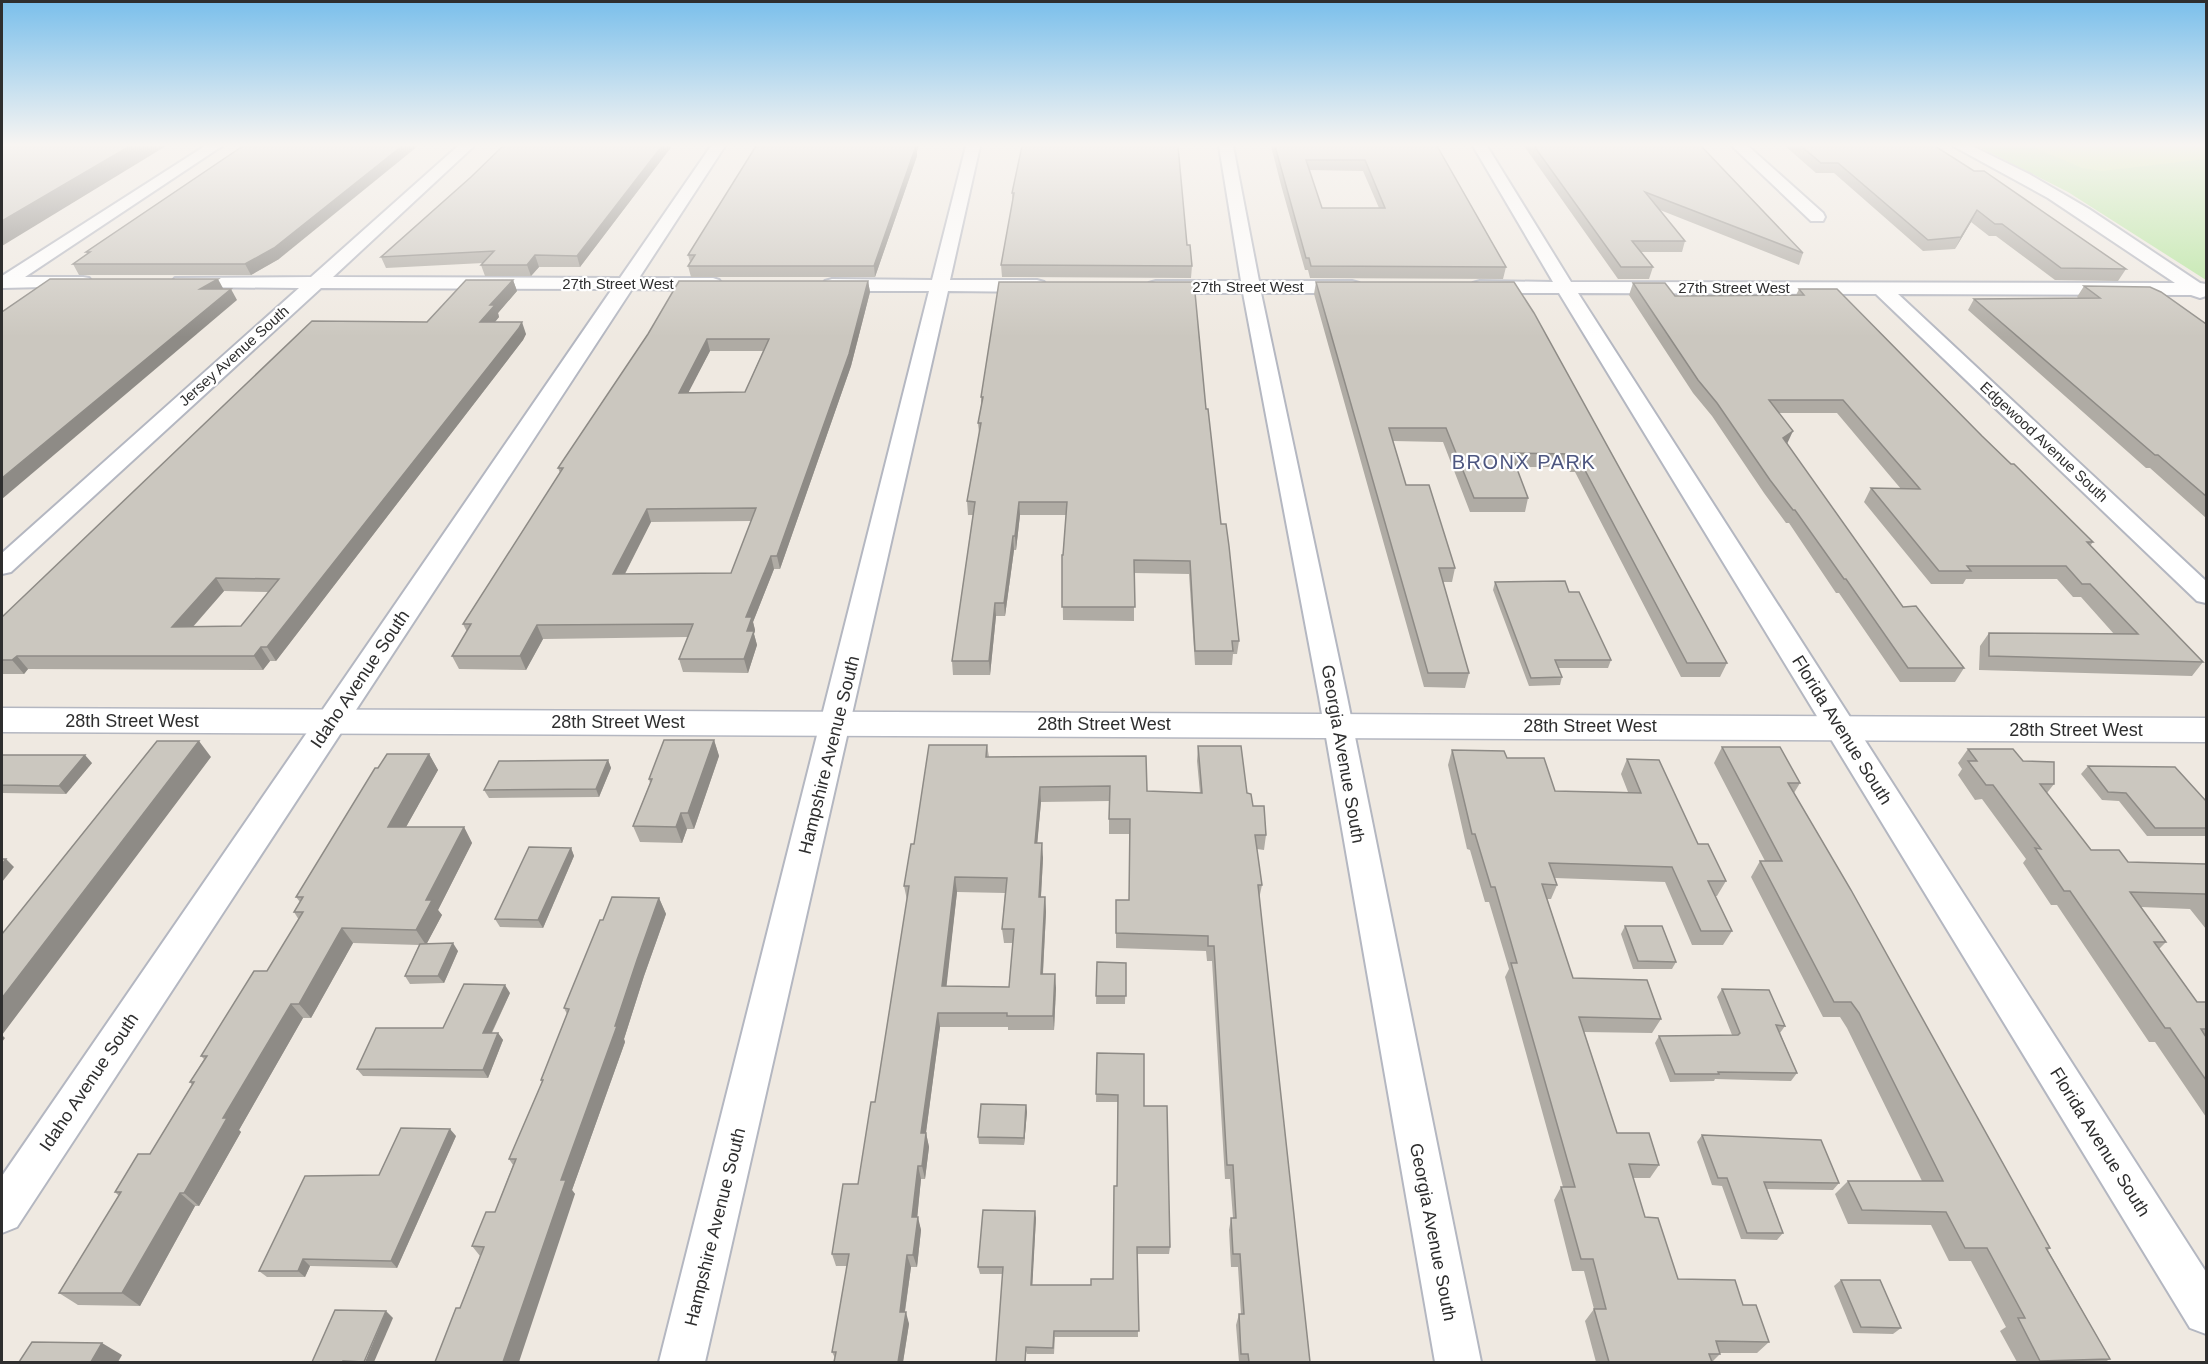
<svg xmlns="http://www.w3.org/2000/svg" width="2208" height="1364" viewBox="0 0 2208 1364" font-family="Arial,sans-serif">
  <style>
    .green { fill: #b6e59e }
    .pitch { fill: #c9ec9a }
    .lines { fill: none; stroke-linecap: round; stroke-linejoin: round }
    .street-casing { stroke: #b4b7c1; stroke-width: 4 }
    .secondary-casing { stroke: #b4b7c1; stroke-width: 3 }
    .street { fill: #fff; fill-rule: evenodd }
    .secondary { fill: #fff; fill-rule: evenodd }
    .wall { fill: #afaba4; fill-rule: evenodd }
    .shaded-wall { fill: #8e8b86 }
    .building { fill: #cbc7bf; stroke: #8e8b86; stroke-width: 1.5; fill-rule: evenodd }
    .labels { text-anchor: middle; stroke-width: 4.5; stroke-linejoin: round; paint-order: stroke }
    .far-street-label { font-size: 15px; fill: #2e2e2e; stroke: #fff }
    .street-label { font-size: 18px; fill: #2e2e2e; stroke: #fff }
    .neighbourhood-label { font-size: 20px; letter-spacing: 1.5px; fill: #4d5680; stroke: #fff }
  </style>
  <rect width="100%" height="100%" fill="#efe9e1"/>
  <polygon class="green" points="1977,146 2206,146 2206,280 2068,192"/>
  <polygon class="pitch" points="2031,146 2206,146 2206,159 2102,171 2082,168"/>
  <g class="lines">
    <g class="street-casing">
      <g id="street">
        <polygon points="205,146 222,146 25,277 83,277 89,278 92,282 89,286 2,288 2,276"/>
        <polygon points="458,146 474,146 333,277 620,278 711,146 725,146 639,278 713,278 719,280 722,284 719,288 713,290 632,289 17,1227 2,1233 2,1176 612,289 321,288 11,572 2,574 2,553 299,288 181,287 175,286 172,282 175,278 311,277"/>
        <polygon points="966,146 980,146 950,280 1037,280 1044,282 1046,286 1044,290 1037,292 948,291 705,1362 659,1362 929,291 832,291 825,289 823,285 825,281 832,279 932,280"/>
        <polygon points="1219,146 1233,146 1259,281 1352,281 1359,283 1361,287 1359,291 1352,293 1261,293 1347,697 1481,1362 1435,1362 1319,697 1243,293 1156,293 1149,291 1147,287 1149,283 1156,281 1241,281"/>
        <polygon points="1473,146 1487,146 1571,282 2175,283 2048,198 1953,146 1972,146 2029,174 2089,209 2200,283 2206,284 2206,296 2200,298 2191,295 1898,294 2206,581 2206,603 2197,601 1876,294 1578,293 2206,1272 2206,1334 2190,1328 1559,293 1480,293 1473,291 1471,287 1473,283 1480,281 1553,282"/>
        <polygon points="1732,146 1748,146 1823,213 1825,217 1823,221 1811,221"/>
      </g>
    </g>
    <g class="secondary-casing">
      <polygon id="secondary" points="2,708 2206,718 2206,742 2,732"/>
    </g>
    <use href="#street" class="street"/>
    <use href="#secondary" class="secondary"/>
  </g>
  <g class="wall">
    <polygon points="503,146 672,146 580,267 539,267 531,276 485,276 481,265 483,263 386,268 381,257 471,177"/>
    <polygon points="1022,146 1187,245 1192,266 1191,278 1002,277 1001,265 1012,204 1012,193"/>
    <path d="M1271,146H1437L1506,267L1503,279L1310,278L1308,270H1305L1281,185ZM1309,170L1363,171L1379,208H1322Z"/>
    <polygon points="1524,146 1701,146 1803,253 1799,265 1660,210 1685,241 1682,252 1641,252 1653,267 1649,279 1618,279"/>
    <polygon points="1785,146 1935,146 2126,269 2118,281 2055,280 1996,236 1989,236 1971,222 1955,249 1923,251 1834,173 1816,173"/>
    <polygon points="917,151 917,156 875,277 691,277 688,266 690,262 688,255"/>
    <polygon points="86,252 279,259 251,275 79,275 73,264 87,254"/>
    <path d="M513,280L517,291L498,313L499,317L495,322L526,334L523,340L276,661H270L263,670L28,669L24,674H2V617L427,322ZM224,591L269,592L241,626L193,627Z"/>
    <path d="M868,281L870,292L851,366L780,569H774L753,622L755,630L754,634L757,645L748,673L683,672L679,659L688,637L543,639L526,670L459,669L452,656L467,632L463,624L560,473L558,468L648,334ZM710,351H763L745,392H688ZM751,521L731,573L625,574L651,522Z"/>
    <polygon points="1316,282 1514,282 1727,663 1720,677 1681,677 1575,472 1570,472 1567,467 1516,467 1528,498 1525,512 1470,512 1443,442 1393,441 1406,485 1455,568 1452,582 1443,582 1469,673 1465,688 1424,687 1314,294"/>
    <polygon points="1633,283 1675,296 1796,295 1799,289 1982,436 2093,542 2090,546 2203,662 2192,676 1979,670 1980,646 1989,633 2114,634 2081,597 2073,597 2057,579 1966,579 1963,584 1931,584 1864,502 1871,488 1901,489 1837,413 1779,413 1787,444 1903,607 1964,668 1955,682 1900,682 1839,593 1836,593 1789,523 1786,523 1764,493 1712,416 1693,393 1629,295"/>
    <polygon points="2084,286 2206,324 2206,518 2150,468 2146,468 1968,310 1974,299 2078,298 2077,297"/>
    <polygon points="981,397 1206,409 1221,524 1239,641 1237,654 1233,654 1232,665 1195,665 1189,574 1134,573 1134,621 1063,620 1062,555 1063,555 1066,515 1020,515 1016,550 1014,550 1005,616 996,616 990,675 953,675 952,661 973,515 968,515 967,501 979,433 978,423 981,406"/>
    <polygon points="1495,582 1569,592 1611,660 1608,668 1558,668 1562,677 1560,685 1529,686 1493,590"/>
    <polygon points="714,740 719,756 694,829 687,829 682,843 640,842 633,826 650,783 649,779"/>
    <path d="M987,745L989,757L1147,791L1200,793L1197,761L1198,746L1247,793L1266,835L1264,850L1257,849L1262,885L1259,899L1310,1362H1239L1236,1325L1239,1314H1241L1238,1267H1231L1229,1230L1231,1218H1233L1230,1179H1225L1212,961H1207L1206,951L1116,948V900H1129V834H1109V801L1041,802L1037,843L1043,858L1041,897H1045L1046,912L1043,974L1056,988L1054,1030H1008V1027H940L926,1133L929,1147L925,1179H921L917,1217L921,1230L917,1267H911L905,1312L909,1324L903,1362H834L835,1358L832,1352L847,1266H836L832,1254L858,1184L875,1102L907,900L904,886L914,844ZM957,892L1005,893L1002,929L1004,943H1013L1009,987L946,986Z"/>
    <polygon points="1722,747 1800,783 1794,793 2050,1248 2048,1250 2110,1359 2105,1362 2017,1362 2000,1331 2006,1327 1971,1261 1949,1261 1931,1225 1848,1224 1835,1194 1848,1181 1922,1181 1847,1028 1840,1017 1823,1017 1751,877 1760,861 1765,861 1714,763"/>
    <polygon points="1968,749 2023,761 2054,784 2047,793 2091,850 2128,862 2206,864 2206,929 2190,909 2141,907 2166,942 2159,949 2197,1002 2206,1002 2206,1117 2155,1042 2149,1042 2057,905 2051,905 2023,863 2026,859 1982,799 1975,800 1958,775 1962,769 1958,763"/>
    <polygon points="1452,750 1507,758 1555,791 1628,792 1621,774 1627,759 1698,844 1726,881 1717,896 1715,896 1732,931 1723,945 1692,945 1665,882 1555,878 1557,885 1551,899 1547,899 1573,978 1661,1019 1652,1033 1584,1032 1617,1133 1659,1165 1650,1178 1633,1178 1645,1217 1678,1279 1743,1305 1769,1342 1757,1353 1720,1353 1720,1354 1712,1362 1596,1362 1585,1321 1594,1309 1584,1271 1572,1271 1554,1200 1561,1187 1563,1187 1505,977 1509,969 1489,902 1485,902 1470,850 1467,849 1448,765"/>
    <polygon points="429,754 438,770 406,827 464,827 472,843 438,910 442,915 427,943 458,951 444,983 410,984 405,976 419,945 353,943 311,1018 303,1018 239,1130 241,1132 199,1206 195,1206 140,1306 78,1305 59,1293 119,1196 115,1192 150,1154 192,1085 190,1082 204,1059 201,1056 267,971 299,920 294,912 300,902 296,897 378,768"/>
    <polygon points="2,755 92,763 66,794 2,793"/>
    <polygon points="608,760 611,768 599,797 489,798 484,790"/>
    <polygon points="2088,766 2206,801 2206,836 2147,836 2119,801 2102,800 2081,774"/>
    <polygon points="571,848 574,856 543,928 500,927 495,919"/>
    <polygon points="659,898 666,914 644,976 624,1039 625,1042 572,1190 575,1194 460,1308 480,1256 472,1246 495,1212 513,1165 509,1159 542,1082 541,1080 567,1014 564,1008 603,920"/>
    <polygon points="1625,926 1676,962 1672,969 1633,969 1621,934"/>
    <polygon points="1097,962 1126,963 1125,1004 1096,1004"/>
    <polygon points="1722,989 1785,1026 1780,1033 1797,1073 1791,1081 1715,1079 1714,1081 1670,1082 1655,1043 1659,1036 1732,1035 1717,997"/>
    <polygon points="510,993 492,1033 498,1033 503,1040 488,1078 363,1076 357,1069 443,1028"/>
    <polygon points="1097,1053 1144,1106 1170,1247 1169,1254 1137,1254 1138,1337 1055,1337 1054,1354 1027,1354 1002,1274 980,1274 978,1267 1036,1218 1032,1285 1091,1285 1113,1279 1117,1186 1118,1102 1096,1102"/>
    <polygon points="1026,1105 1027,1112 1024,1145 979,1144 978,1137"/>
    <polygon points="1702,1135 1839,1183 1833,1190 1767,1189 1783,1233 1777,1240 1741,1239 1722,1186 1712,1185 1697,1142"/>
    <polygon points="456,1136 397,1268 310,1266 305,1277 267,1277 259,1271 379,1175"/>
    <polygon points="1841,1280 1901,1328 1893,1334 1853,1333 1834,1286"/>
  </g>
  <g class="shaded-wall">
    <polygon points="130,146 166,146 2,246 2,221"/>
    <polygon points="402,146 418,146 279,259 251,275 245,264"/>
    <polygon points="662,146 672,146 580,267 577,256"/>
    <polygon points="914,146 919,146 917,151 917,156 875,277 874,266"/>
    <polygon points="1977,210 1971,222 1955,249 1961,237"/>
    <polygon points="535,255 539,267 531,276 527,265"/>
    <polygon points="218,279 224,290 200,289"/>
    <polygon points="513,280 517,291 498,313 499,317 485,334 480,322 490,305"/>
    <polygon points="868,281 870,292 851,366 780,569 777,556"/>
    <polygon points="231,289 237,300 2,499 2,478"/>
    <polygon points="522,322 526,334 523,340 276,661 267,647"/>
    <polygon points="707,339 710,351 682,405 679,393"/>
    <polygon points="1793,431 1787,444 1783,438"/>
    <polygon points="1019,502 1020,515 1016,550 1015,536"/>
    <polygon points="647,509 651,522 618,587 613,574"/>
    <polygon points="1013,536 1014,550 1005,616 1004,603"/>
    <polygon points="771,556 774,569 753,622 755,630 754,634 757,645 748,673 744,659 747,631 746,617"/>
    <polygon points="216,578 224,591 181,640 172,627"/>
    <polygon points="995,603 996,616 990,675 989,661"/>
    <polygon points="537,625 543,639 526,670 520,656"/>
    <polygon points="261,647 270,661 263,670 254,656"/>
    <polygon points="17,656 28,669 24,674 12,660"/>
    <polygon points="714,740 719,756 694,829 688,813"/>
    <polygon points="199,741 211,757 2,1035 5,1038 2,1042 2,998"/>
    <polygon points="429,754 438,770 397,843 388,827"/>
    <polygon points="85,755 92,763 66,794 59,786"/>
    <polygon points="608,760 611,768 599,797 596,789"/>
    <polygon points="1040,787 1041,802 1036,858 1035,843"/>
    <polygon points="681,813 687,829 682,843 676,827"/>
    <polygon points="464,827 472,843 438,910 442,915 426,945 416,930 426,900"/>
    <polygon points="1042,843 1043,858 1040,912 1039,897"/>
    <polygon points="571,848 574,856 543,928 538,920"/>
    <polygon points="6,859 14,867 2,882 2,864"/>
    <polygon points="955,877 957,892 945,1000 942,986"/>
    <polygon points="1045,897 1046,912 1042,988 1041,974"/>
    <polygon points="659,898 666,914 644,976 624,1039 625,1042 572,1190 575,1194 519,1362 503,1362 561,1180 615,1026 637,960"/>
    <polygon points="342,928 353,943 311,1018 299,1004"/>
    <polygon points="453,943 458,951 444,983 438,976"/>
    <polygon points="1055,974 1056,988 1054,1030 1053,1016"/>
    <polygon points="505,985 510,993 488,1040 483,1033"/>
    <polygon points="291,1004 303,1018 239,1130 241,1132 199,1206 184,1193 223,1118"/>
    <polygon points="938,1013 940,1027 924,1147 921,1133"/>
    <polygon points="498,1033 503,1040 488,1078 483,1070"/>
    <polygon points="1026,1105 1027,1112 1024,1145 1024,1138"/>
    <polygon points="450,1129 456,1136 397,1268 391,1261"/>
    <polygon points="926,1133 929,1147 925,1179 922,1166"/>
    <polygon points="918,1166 921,1179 916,1230 912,1217"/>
    <polygon points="180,1193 195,1206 140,1306 122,1293"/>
    <polygon points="1035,1211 1036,1218 1032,1292 1031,1285"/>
    <polygon points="918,1217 921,1230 917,1267 913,1255"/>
    <polygon points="907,1255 911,1267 903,1324 900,1312"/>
    <polygon points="303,1259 310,1266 305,1277 298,1271"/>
    <polygon points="386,1311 393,1318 374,1362 365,1362"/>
    <polygon points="906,1312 909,1324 903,1362 898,1362"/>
    <polygon points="102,1343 122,1355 118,1362 91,1362"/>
  </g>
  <g class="building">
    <polygon points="2,146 130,146 2,221"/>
    <polygon points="243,146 402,146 274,248 245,264 73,264 90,252 86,252"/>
    <polygon points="503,146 662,146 577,256 535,255 527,265 481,265 494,251 381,257 471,177"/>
    <polygon points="756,146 916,146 874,266 688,266 695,255 688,255"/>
    <polygon points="1022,146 1178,146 1187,245 1190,245 1192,266 1001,265 1014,193 1012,193"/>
    <path d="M1275,146H1437L1506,267L1311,266L1309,258H1306ZM1306,160H1365L1385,208H1322Z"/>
    <polygon points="1534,146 1701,146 1803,253 1645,192 1685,241 1632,241 1653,267 1621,267"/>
    <polygon points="1801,146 1935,146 1974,171 1984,171 2126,269 2061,268 2002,224 1995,224 1977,210 1961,237 1928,240 1838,163 1821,163"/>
    <polygon points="50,279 218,279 200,289 231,289 2,478 2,312"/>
    <path d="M466,280H513L490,305H495L480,322H522L519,328L267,647H261L254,656H17L12,660H2V617L312,321L427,322ZM216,578L279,579L241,626L172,627Z"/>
    <path d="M679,281H868L849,354L777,556H771L746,617H752L747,631H754L744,659H679L693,624L537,625L520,656H452L471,624H463L563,468H558L648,334ZM707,339H769L745,392L679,393ZM756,508L731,573L613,574L647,509Z"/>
    <polygon points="999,282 1194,282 1206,409 1208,409 1221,524 1226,524 1229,546 1239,641 1232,641 1233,651 1195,651 1190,561 1134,560 1135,607 1062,607 1062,555 1063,555 1067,502 1019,502 1015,536 1013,536 1004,603 995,603 989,661 952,661 975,502 967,501 981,423 978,423 983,397 981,397"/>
    <polygon points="1316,282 1514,282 1534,313 1727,663 1687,663 1579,459 1574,459 1572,454 1511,453 1528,498 1474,498 1446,428 1389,428 1406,485 1429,485 1455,568 1439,568 1469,673 1428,673"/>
    <polygon points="1633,283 1665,283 1675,296 1804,295 1799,289 1837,289 1982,436 2011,464 2014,464 2093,542 2087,542 2203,662 1989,656 1989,633 2138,634 2090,584 2082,584 2066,566 1967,566 1971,571 1939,571 1871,488 1920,489 1843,400 1769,400 1793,431 1783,438 1903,607 1916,606 1964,668 1908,668 1846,579 1844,579 1795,510 1793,510 1770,480 1717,403 1698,380"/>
    <polygon points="2084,286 2150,287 2161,292 2206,324 2206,496 2158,455 2155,455 1974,299 2100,298"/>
    <polygon points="1565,581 1569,592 1579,592 1611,660 1555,660 1562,677 1531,678 1495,582"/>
    <polygon points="664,740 714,740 688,813 681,813 676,827 633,826 652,779 649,779"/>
    <polygon points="157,741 199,741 2,998 2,934"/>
    <path d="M929,745H987L986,757L1146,756L1147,791L1202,793L1198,746H1241L1247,793L1251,794L1253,806H1264L1266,835H1255L1262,885H1258L1310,1362H1249L1248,1354H1241L1239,1314H1244L1240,1254H1233L1231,1218H1236L1233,1165H1227L1214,946H1208V936L1116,933V900H1129L1130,819H1109L1110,786L1040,787L1035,843H1042L1039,897H1045L1041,974H1055L1053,1016H1007V1013H938L921,1133H926L922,1166H918L912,1217H918L913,1255H907L900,1312H906L898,1362H834L836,1352H832L849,1254H832L843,1184H858L871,1102H875L909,886H904L911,844H914ZM955,877L1007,878L1002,929H1014L1009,987L942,986Z"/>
    <polygon points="1722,747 1780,747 1800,783 1788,783 1851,890 2050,1248 2046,1248 2110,1359 2040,1361 2018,1318 2025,1318 1987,1248 1965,1248 1946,1212 1862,1210 1848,1181 1943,1181 1859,1013 1851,1002 1834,1002 1760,861 1782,861"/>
    <polygon points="1968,749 2013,749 2023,761 2054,762 2054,784 2040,784 2091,850 2119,850 2128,862 2206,864 2206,896 2205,894 2130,892 2166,942 2154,942 2197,1002 2206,1002 2206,1029 2201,1029 2206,1037 2206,1080 2170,1028 2165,1028 2070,891 2064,891 2035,848 2041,849 1993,785 1986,785 1968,761 1977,761"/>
    <polygon points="1452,750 1504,751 1507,758 1544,758 1555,791 1641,793 1627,759 1659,760 1698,844 1708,844 1726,881 1708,881 1732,931 1701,931 1672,867 1549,863 1557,885 1542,884 1573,978 1647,980 1661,1019 1579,1017 1617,1133 1649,1133 1659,1165 1629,1164 1645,1217 1658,1218 1678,1279 1735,1280 1743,1305 1756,1305 1769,1342 1716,1341 1720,1354 1709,1354 1712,1362 1609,1362 1594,1309 1606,1309 1593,1259 1581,1259 1561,1187 1575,1187 1511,963 1517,963 1495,887 1491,887 1475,834 1472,834"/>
    <polygon points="387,754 429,754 388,827 464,827 426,900 432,900 416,930 342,928 299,1004 291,1004 223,1118 227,1118 184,1193 180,1193 122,1293 59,1293 121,1192 115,1192 138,1154 150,1154 194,1082 190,1082 207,1056 201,1056 254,971 267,971 303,912 294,912 303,897 296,897 375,768 378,768"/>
    <polygon points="2,755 85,755 59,786 2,785"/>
    <polygon points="608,760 596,789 484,790 499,761"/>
    <polygon points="2088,766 2175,767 2206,801 2206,828 2155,828 2126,793 2108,792"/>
    <polygon points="529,847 571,848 538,920 495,919"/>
    <polygon points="2,859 6,859 2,864"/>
    <polygon points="612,897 659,898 637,960 615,1026 617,1026 561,1180 566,1180 503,1362 435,1362 456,1308 460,1308 484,1247 472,1246 486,1212 495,1212 516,1159 509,1159 543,1080 541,1080 569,1009 564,1008 600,920 603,920"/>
    <polygon points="1625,926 1662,926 1676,962 1638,961"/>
    <polygon points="453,943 438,976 405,976 420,944"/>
    <polygon points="1097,962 1126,963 1126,996 1096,996"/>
    <polygon points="464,984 505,985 483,1033 498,1033 483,1070 357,1069 376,1028 443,1028"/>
    <polygon points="1722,989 1769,990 1785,1026 1776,1025 1797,1073 1718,1072 1719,1074 1675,1074 1659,1036 1738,1035 1740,1033"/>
    <polygon points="1097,1053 1144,1054 1144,1106 1167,1106 1170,1247 1137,1247 1139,1331 1054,1331 1053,1348 1026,1347 1025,1362 996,1362 1003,1267 978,1267 983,1210 1035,1211 1031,1285 1091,1285 1091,1279 1113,1279 1114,1186 1117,1186 1118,1095 1096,1094"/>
    <polygon points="981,1104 1026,1105 1024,1138 978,1137"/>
    <polygon points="401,1128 450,1129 391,1261 303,1259 298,1271 259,1271 305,1176 379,1175"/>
    <polygon points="1702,1135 1821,1140 1839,1183 1764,1182 1783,1233 1747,1233 1727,1178 1718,1178"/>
    <polygon points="1841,1280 1880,1280 1901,1328 1861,1327"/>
    <polygon points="335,1310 386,1311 364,1362 343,1361 343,1362 312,1362"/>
    <polygon points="32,1342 102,1343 91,1362 19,1362"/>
  </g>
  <linearGradient id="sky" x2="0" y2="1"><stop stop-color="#7abfeb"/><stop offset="0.43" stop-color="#f8f5f2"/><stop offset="1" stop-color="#f8f5f2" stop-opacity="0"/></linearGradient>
  <rect width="2208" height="337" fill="url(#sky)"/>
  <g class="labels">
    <g class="far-street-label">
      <text x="618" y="289">27th Street West</text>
      <text x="1248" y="292">27th Street West</text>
      <text x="1734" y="293">27th Street West</text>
      <text transform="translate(234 356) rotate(-42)" y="5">Jersey Avenue South</text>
      <text transform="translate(2044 442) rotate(43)" y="5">Edgewood Avenue South</text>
    </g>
    <g class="street-label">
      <text transform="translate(360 679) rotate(-56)" y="6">Idaho Avenue South</text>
      <text x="132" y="727">28th Street West</text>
      <text x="618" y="728">28th Street West</text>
      <text x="1104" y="730">28th Street West</text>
      <text x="1590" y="732">28th Street West</text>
      <text transform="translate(1842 730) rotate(58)" y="6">Florida Avenue South</text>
      <text x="2076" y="736">28th Street West</text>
      <text transform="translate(1343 754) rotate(80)" y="6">Georgia Avenue South</text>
      <text transform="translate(829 755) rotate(-76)" y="6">Hampshire Avenue South</text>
      <text transform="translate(89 1082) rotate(-56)" y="6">Idaho Avenue South</text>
      <text transform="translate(2100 1142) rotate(58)" y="6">Florida Avenue South</text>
      <text transform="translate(715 1227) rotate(-76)" y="6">Hampshire Avenue South</text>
      <text transform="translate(1433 1232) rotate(79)" y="6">Georgia Avenue South</text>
    </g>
    <g class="neighbourhood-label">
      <text x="1524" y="469">BRONX PARK</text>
    </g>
  </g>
  <rect width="2208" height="1364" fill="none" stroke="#2e2e2e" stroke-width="6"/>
</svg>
